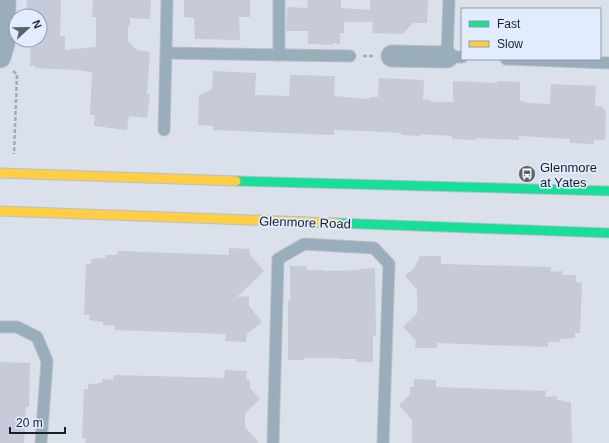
<svg xmlns="http://www.w3.org/2000/svg" width="609" height="443" viewBox="0 0 609 443" font-family="Arial,sans-serif">
  <style>
    .building { fill: #c6cad9 }
    .lines { fill: none; stroke-linecap: round; stroke-linejoin: round }
    .lane-casing { stroke: #b9bfc6; stroke-width: 13 }
    .street-casing { stroke: #b9bfc6; stroke-width: 23 }
    .fast-casing { stroke: #b9bfc6; stroke-width: 11 }
    .slow-casing { stroke: #b9bfc6; stroke-width: 11 }
    .path { stroke: #9fadb7; stroke-width: 2.5; stroke-dasharray: 4 2; stroke-linecap: butt }
    .lane { stroke: #99adba; stroke-width: 11 }
    .street { stroke: #99adba; stroke-width: 21 }
    .fast { stroke: #16e098; stroke-width: 9 }
    .slow { stroke: #ffcf43; stroke-width: 9 }
    .labels { text-anchor: middle; stroke-width: 3.5; stroke-linejoin: round; paint-order: stroke }
    .poi-label { font-size: 13px; fill: #1b1f25; stroke: #e1edfe; text-anchor: start }
    .street-label { font-size: 13px; fill: #1b1f25; stroke: #e1edfe }
  </style>
  <rect width="100%" height="100%" fill="#dae1eb"/>
  <g class="building">
    <polygon points="27,0 61,0 60,36 65,36 65,50 96,47 96,17 92,17 93,0 151,0 150,19 130,18 130,25 128,26 128,41 137,50 150,52 147,94 150,94 147,118 129,116 127,130 94,126 95,115 90,115 92,72 76,70 35,68 35,66 30,66 31,40 40,40 40,16 26,16"/>
    <polygon points="184,0 250,0 250,17 239,17 240,40 195,39 194,18 184,17"/>
    <polygon points="308,0 341,0 341,8 370,10 370,0 428,0 427,23 413,23 403,34 372,33 373,22 344,22 344,33 340,33 340,44 333,43 333,45 308,44 308,31 286,31 287,7 307,8"/>
    <polygon points="213,71 256,73 255,95 289,96 290,75 335,76 334,96 369,99 371,97 378,97 379,78 424,80 423,100 430,100 431,102 453,102 453,81 497,83 497,81 520,82 520,101 526,102 527,103 550,104 551,84 596,86 595,106 602,106 606,112 605,140 594,140 594,144 570,143 570,139 519,136 519,140 476,138 476,140 452,139 452,136 420,134 420,136 401,135 401,133 365,131 334,130 334,135 213,130 213,126 198,125 199,95 212,89"/>
    <polygon points="229,248 250,249 250,255 264,271 237,297 249,296 249,306 262,322 247,334 246,342 225,341 226,334 114,330 115,326 103,325 103,322 89,320 90,315 84,315 86,264 91,264 91,259 105,258 106,255 117,255 118,251 229,255"/>
    <polygon points="419,256 441,256 441,264 551,267 551,272 563,271 562,275 576,275 576,282 582,283 580,333 575,333 575,338 560,339 560,342 548,342 548,347 437,343 437,348 415,348 416,341 403,327 417,313 417,290 405,276 415,267 416,263 418,262"/>
    <polygon points="290,266 307,266 307,270 324,270 324,271 359,270 359,269 375,268 376,335 373,336 373,362 356,362 356,359 339,359 339,358 304,358 304,360 288,360 288,299 290,302"/>
    <polygon points="0,362 30,363 29,407 26,407 24,443 0,443"/>
    <polygon points="225,370 247,371 246,380 250,380 250,388 260,399 245,413 245,427 259,443 85,443 86,439 82,438 84,389 88,389 88,384 102,383 102,379 113,380 114,375 224,378"/>
    <polygon points="414,379 436,380 436,387 546,391 545,397 557,396 557,400 565,401 565,402 571,402 572,443 412,443 412,420 399,405 410,394 410,387 414,387"/>
  </g>
  <g class="lines">
    <g class="lane-casing">
      <g id="lane">
        <polyline points="167,0 166,53 350,56"/>
        <polyline points="279,0 279,55"/>
        <polyline points="449,0 447,57 462,57"/>
        <polyline points="506,59 609,63"/>
        <polyline points="164,130 166,53"/>
        <polyline points="0,327 17,327 37,337 47,361 41,443"/>
        <polyline points="273,443 278,259 304,244 374,248 389,264 383,443"/>
      </g>
    </g>
    <g class="street-casing">
      <g id="street">
        <polyline points="392,56 447,57"/>
        <polyline points="0,57 4,43 5,0"/>
      </g>
    </g>
    <g class="fast-casing">
      <g id="fast">
        <polyline points="236,181 609,191"/>
        <polyline points="336,223 609,233"/>
      </g>
    </g>
    <g class="slow-casing">
      <g id="slow">
        <polyline points="0,173 236,181"/>
        <polyline points="0,211 336,223"/>
      </g>
    </g>
    <g class="path">
      <polyline points="363,56 374,56"/>
      <polyline points="13,71 17,74 14,154"/>
    </g>
    <use href="#lane" class="lane"/>
    <use href="#street" class="street"/>
    <use href="#fast" class="fast"/>
    <use href="#slow" class="slow"/>
  </g>
  <defs>
    <g id="bus-disc" transform="scale(0.9)"><circle r="9.5" fill="#5e636a" stroke="#e1edfe"/><path d="M-5-6H5V4H4V6H2V4H-2V6H-4V4H-5ZM-3.5-4V0h7V-4ZM-3.5 1.2v1.5H-2V1.2ZM2 1.2v1.5H3.5V1.2Z" fill="#fff"/></g>
  </defs>
  <g fill-rule="evenodd">
    <use href="#bus-disc" x="527" y="174"/>
  </g>
  <g class="labels">
    <g class="poi-label">
      <text x="540" y="172">Glenmore<tspan x="540" dy="15">at Yates</tspan></text>
    </g>
    <g class="street-label">
      <text transform="translate(305 222) rotate(2)" y="5">Glenmore Road</text>
    </g>
  </g>
  <rect x="461" y="8" width="140" height="52" fill="#e1edfe" stroke="#929ba7"/>
  <rect x="469" y="21" width="20" height="6" fill="#16e098" stroke="#929ba7"/>
  <text x="497" y="28" font-size="12" fill="#1b1f25">Fast</text>
  <rect x="469" y="41" width="20" height="6" fill="#ffcf43" stroke="#929ba7"/>
  <text x="497" y="48" font-size="12" fill="#1b1f25">Slow</text>
  <g transform="translate(28 28) rotate(68)"><circle r="19" fill="#e1edfe" stroke="#929ba7"/>
  <path d="M0-3L7 15L0 10L-7 15Z" fill="#5e636a"/>
  <text y="-6" font-size="11" font-weight="bold" text-anchor="middle" fill="#1b1f25">N</text>
  </g>
  <path d="M10 427v6h55v-6" fill="none" stroke="#1b1f25" stroke-width="2"/>
  <text x="16" y="427" font-size="12" fill="#1b1f25" stroke="#e1edfe" stroke-width="3" paint-order="stroke">20 m</text>
</svg>
